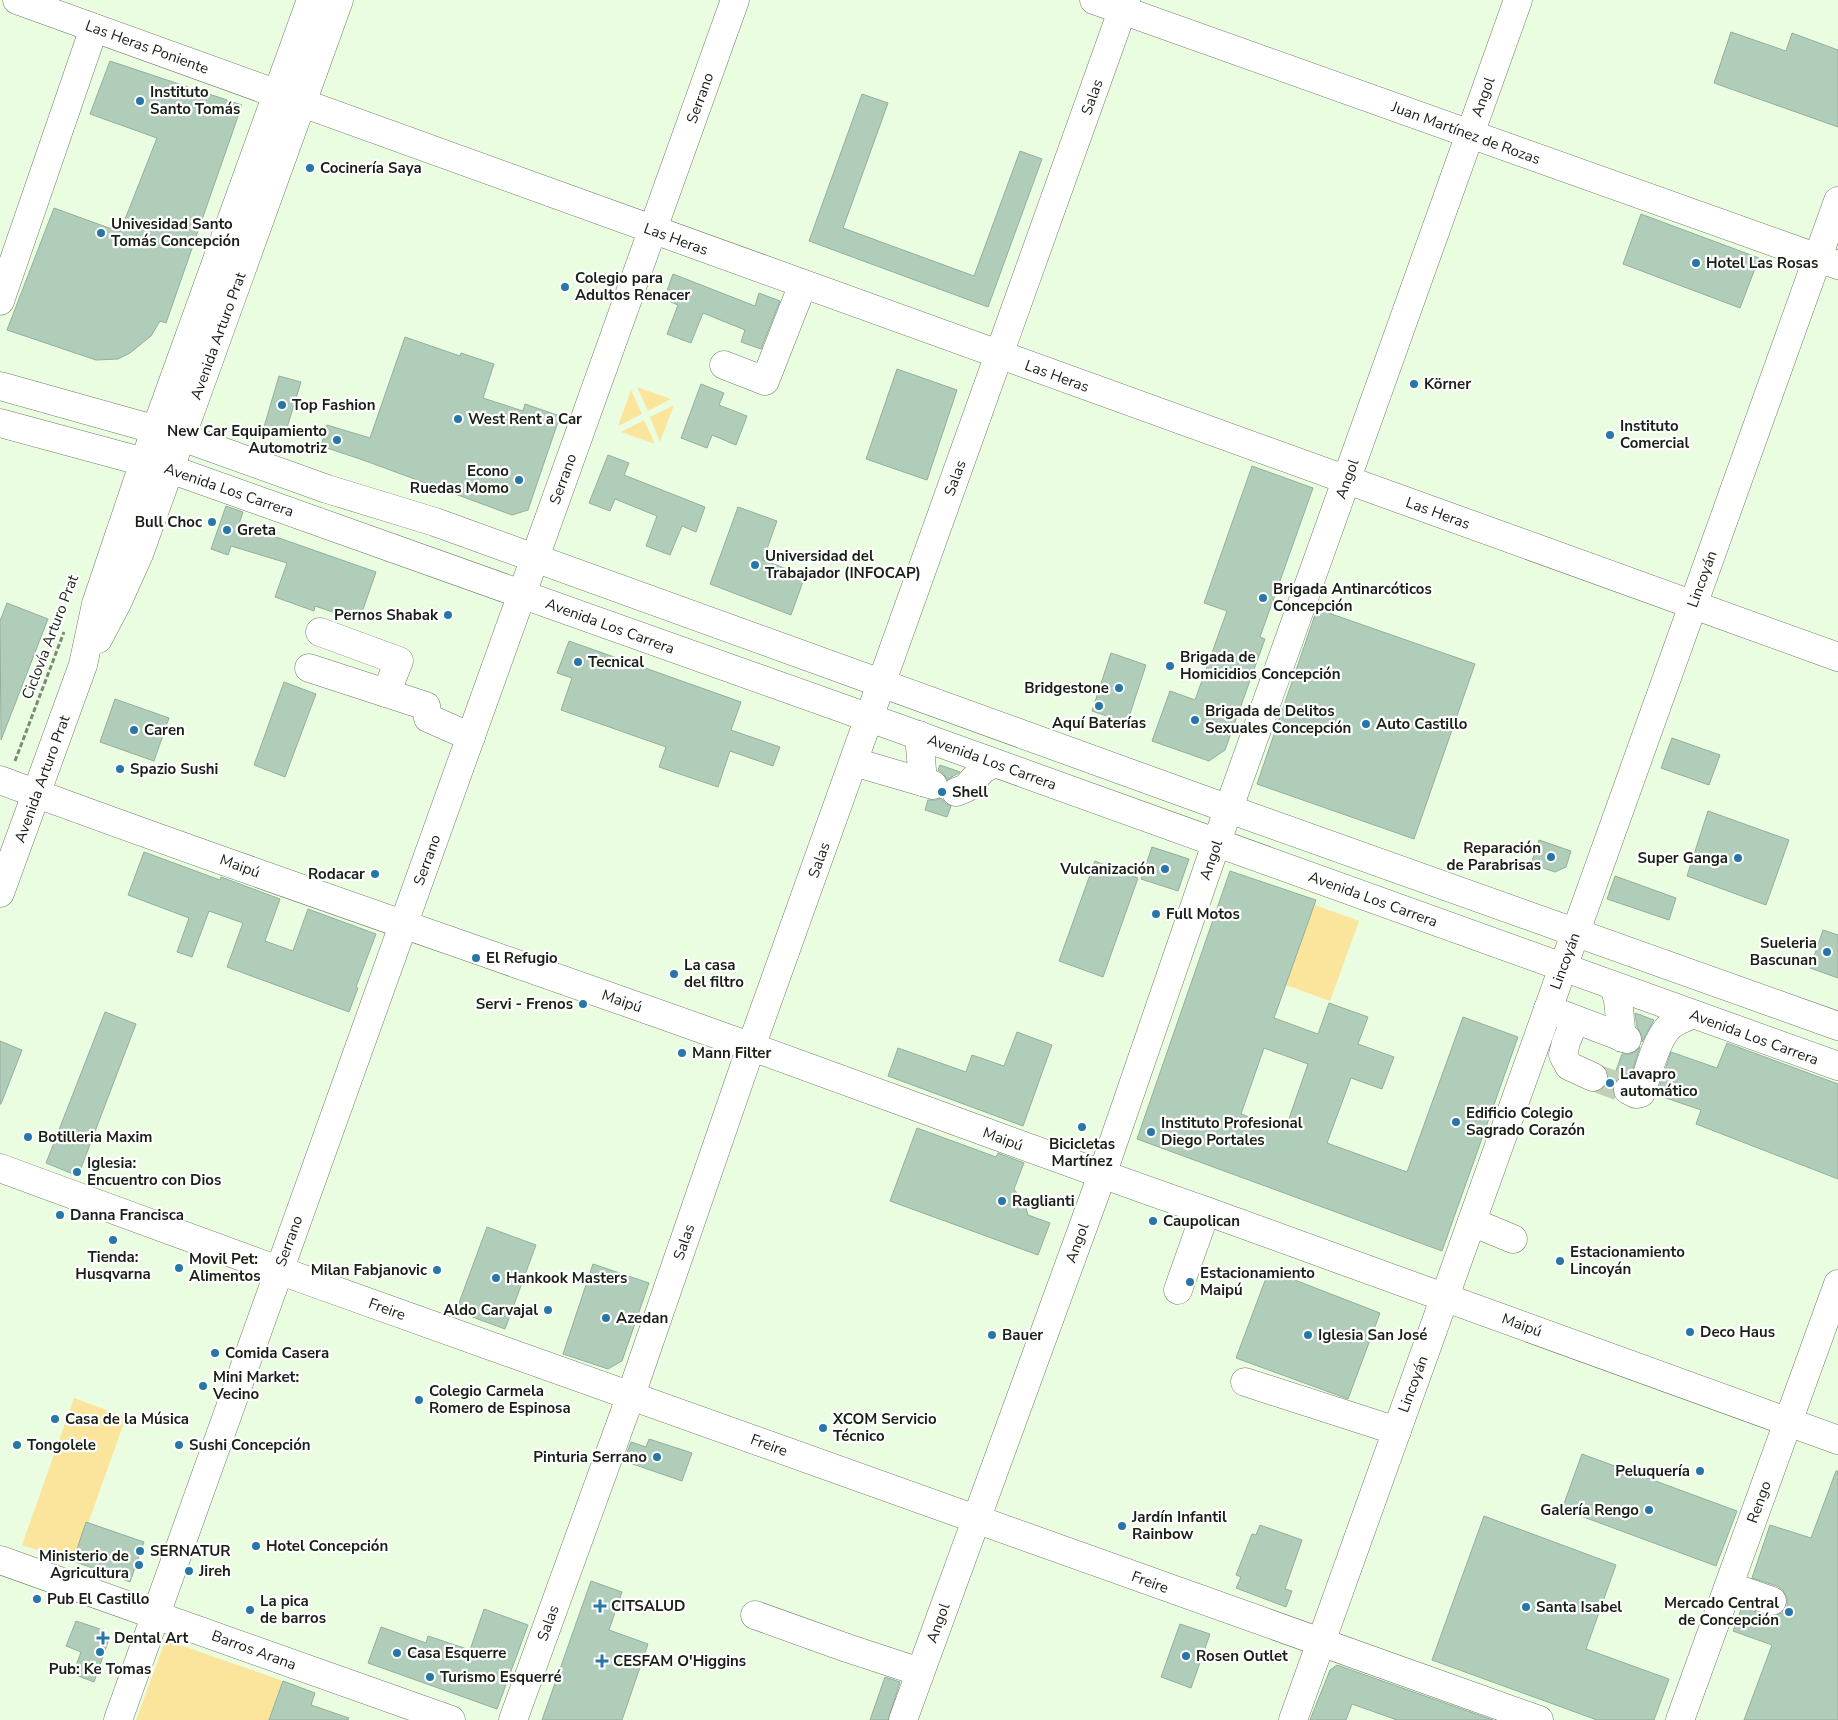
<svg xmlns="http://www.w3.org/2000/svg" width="1838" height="1720" viewBox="0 0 1838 1720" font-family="'Nunito Sans',sans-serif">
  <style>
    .green { fill: #fbe59d }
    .building { fill: #b0cdba; stroke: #93b09d; fill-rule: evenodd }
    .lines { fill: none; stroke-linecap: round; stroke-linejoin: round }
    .minor-tunnel { stroke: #c0d1b8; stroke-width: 28; stroke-dasharray: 28 14; stroke-linecap: butt }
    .minor-casing { stroke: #6e7e66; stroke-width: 29 }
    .major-casing { stroke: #6e7e66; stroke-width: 29 }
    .path { stroke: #7e8a78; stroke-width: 3; stroke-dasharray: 5 2.5; stroke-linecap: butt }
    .minor { stroke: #fff; stroke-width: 28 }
    .major { stroke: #fff; stroke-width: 28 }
    .poi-dot { fill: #2776a8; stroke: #fff; stroke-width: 2 }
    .labels { text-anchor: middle; stroke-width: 4.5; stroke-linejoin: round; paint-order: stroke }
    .street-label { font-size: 15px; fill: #192016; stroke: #fff }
    .poi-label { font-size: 15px; font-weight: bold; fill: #192016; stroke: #fff; text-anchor: start }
  </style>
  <rect width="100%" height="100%" fill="#eafde1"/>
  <g class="green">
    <polygon points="637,387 671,399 648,411"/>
    <polygon points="631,390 642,414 618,426"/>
    <polygon points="674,405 660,442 650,417"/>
    <polygon points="644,420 655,444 621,432"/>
    <polygon points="1312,904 1359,921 1330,1001 1283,984"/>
    <polygon points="74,1398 126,1417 74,1563 22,1545"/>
    <polygon points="169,1641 283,1681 269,1720 136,1720 164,1644"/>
  </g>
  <g class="building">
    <polygon points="1731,32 1786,51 1792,33 1838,50 1838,127 1714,83"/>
    <polygon points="110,61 242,105 166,323 160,321 151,336 130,353 118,359 96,360 7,330 54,208 120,232 157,138 90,114"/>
    <polygon points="862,94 888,103 843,228 974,276 1020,151 1042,159 988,307 809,241"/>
    <polygon points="1641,214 1759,258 1740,308 1623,264"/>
    <polygon points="673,274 755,306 759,293 780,301 761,349 741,342 745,330 703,313 691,343 667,334 678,305 664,299"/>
    <polygon points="405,337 460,356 461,353 494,364 483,398 523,411 525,404 560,416 528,510 512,515 363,460 321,446 327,425 370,438"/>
    <polygon points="897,369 957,390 927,480 866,459"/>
    <polygon points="279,376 301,382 285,434 264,427"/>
    <polygon points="701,384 724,393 719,405 747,416 736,445 712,435 707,448 681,438"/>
    <polygon points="608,455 629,463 624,475 705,507 696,532 682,526 670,555 646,546 657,516 615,499 610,511 589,503"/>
    <polygon points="1252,466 1313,488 1260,637 1265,639 1225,750 1209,761 1152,741 1170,691 1195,700 1227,611 1204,603"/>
    <polygon points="226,506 243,512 239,524 376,572 359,621 315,606 314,611 275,597 287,563 231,546 228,555 211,549"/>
    <polygon points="738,507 777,521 763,560 805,576 791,615 710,584"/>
    <polygon points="7,603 48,619 1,740 0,621"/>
    <polygon points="1317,609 1475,664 1414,839 1257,784"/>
    <polygon points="569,641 741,702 731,730 780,747 773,766 730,751 718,787 659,767 666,747 561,710 572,678 557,673"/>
    <polygon points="1111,653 1146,665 1127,723 1092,711"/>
    <polygon points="284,682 316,694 285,777 254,765"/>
    <polygon points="115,699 169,718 154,761 100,742"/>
    <polygon points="1672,738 1720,755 1709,785 1661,768"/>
    <polygon points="940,765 960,772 947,780 944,774 938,770"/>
    <polygon points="941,798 946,804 951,806 947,817 925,810 928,800 936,800"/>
    <polygon points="1708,811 1789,840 1766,905 1687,876"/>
    <polygon points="1539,840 1571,851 1566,867 1555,872 1531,864"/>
    <polygon points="1152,847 1189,859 1178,891 1141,879"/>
    <polygon points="144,852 220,880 221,877 280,899 265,941 293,951 308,909 376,934 356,987 358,988 349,1012 227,967 243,923 209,911 192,957 177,952 189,918 128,895"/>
    <polygon points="1095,861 1138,878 1103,977 1059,961"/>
    <path d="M1230,871L1316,900L1274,1018L1318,1034L1329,1003L1368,1017L1358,1044L1394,1057L1382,1089L1351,1078L1327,1143L1407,1172L1463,1017L1518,1037L1442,1251L1137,1139ZM1264,1048L1308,1064L1285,1130L1241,1114Z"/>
    <polygon points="1615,876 1676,898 1669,920 1607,899"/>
    <polygon points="1823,930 1838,935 1838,978 1810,968"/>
    <polygon points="105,1012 136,1024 78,1176 46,1163"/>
    <polygon points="1635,1013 1654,1020 1642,1042 1642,1036 1637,1027"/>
    <polygon points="1017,1032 1052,1045 1023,1126 888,1076 898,1048 966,1072 972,1055 1004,1066"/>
    <polygon points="0,1041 22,1050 1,1104 0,1104"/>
    <polygon points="1727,1043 1838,1084 1838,1179 1696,1124 1701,1110 1663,1097 1665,1090 1659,1088 1671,1052 1717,1068"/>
    <polygon points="1640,1047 1631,1075 1619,1077 1614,1083 1612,1091 1604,1088 1607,1083 1608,1074 1614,1076 1622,1054 1630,1054 1636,1051"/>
    <polygon points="917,1128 996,1157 998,1153 1024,1163 1014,1189 1025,1204 1028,1215 1050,1223 1038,1255 890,1201"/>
    <polygon points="487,1227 536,1245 505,1329 456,1311"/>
    <polygon points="593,1264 649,1283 622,1361 608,1369 563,1354"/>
    <polygon points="1269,1270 1380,1313 1348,1399 1236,1358"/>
    <polygon points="649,1439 692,1453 682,1481 624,1461 631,1442 646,1447"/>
    <polygon points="1582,1454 1737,1511 1716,1566 1562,1509"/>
    <polygon points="1836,1471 1838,1471 1838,1720 1744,1720 1772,1645 1733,1631 1742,1607 1767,1616 1774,1616 1782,1613 1787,1606 1787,1598 1783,1590 1777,1586 1752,1578 1770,1525 1811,1538"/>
    <polygon points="1484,1516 1616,1565 1586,1649 1669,1679 1654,1720 1597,1720 1432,1660"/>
    <polygon points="86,1522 144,1542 130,1582 73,1561"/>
    <polygon points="1260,1525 1302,1540 1285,1589 1292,1591 1286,1607 1236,1588 1241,1577 1236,1575 1252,1534 1256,1535"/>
    <polygon points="591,1581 622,1592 609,1630 648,1644 622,1720 542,1720"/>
    <polygon points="484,1609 528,1625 497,1709 368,1663 381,1627 426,1643 428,1636 470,1650"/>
    <polygon points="76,1621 100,1629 108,1642 94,1682 73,1674 81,1652 66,1646"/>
    <polygon points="1180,1624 1210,1634 1191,1688 1161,1677"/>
    <polygon points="1337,1665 1493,1720 1397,1720 1352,1704 1346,1720 1310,1720 1330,1670"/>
    <polygon points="885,1677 900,1682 888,1720 870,1720"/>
    <polygon points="283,1681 315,1693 311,1705 349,1718 348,1720 269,1720"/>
  </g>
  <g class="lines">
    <polyline class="minor-tunnel" points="1593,1077 1628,1090"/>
    <g class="minor-casing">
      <g id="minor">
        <polyline points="17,0 1838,657"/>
        <polyline points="1094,0 1838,265"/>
        <polyline points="0,301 94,28"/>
        <polyline points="724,365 765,381 803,284"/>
        <polyline points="320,632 399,661 386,693"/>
        <polyline points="309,668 426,706 428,718 471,737"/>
        <polyline points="919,735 923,782"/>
        <polyline points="854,762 933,785"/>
        <polyline points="956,792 966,788 983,769 995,763"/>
        <polyline points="1614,987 1618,1000 1622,1038"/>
        <polyline points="1548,1009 1627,1039"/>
        <polyline points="1575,1020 1566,1042 1563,1055 1569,1066 1593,1077"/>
        <path d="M1628,1090L1636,1094L1641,1093C1648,1074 1655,1042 1668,1028C1674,1021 1684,1018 1692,1015"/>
        <polyline points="1472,1222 1513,1239"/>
        <polyline points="1178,1290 1206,1211"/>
        <polyline points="1245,1382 1397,1431"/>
        <polyline points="0,1560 451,1720"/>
        <polyline points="1729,1586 1772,1601"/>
        <polyline points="755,1615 847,1648 920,1672"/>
        <polyline points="118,1720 735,0"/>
        <polyline points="513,1720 631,1395 751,1047 1126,0"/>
        <polyline points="903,1720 1102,1175 1216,844 1518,0"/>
        <polyline points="1293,1720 1838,201"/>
      </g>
    </g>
    <g class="major-casing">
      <g id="major">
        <polyline points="0,386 182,437 327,489 435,522 1229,809 1838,1026"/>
        <polyline points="0,423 170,469 895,727 1838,1066"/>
        <polyline points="98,639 117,603 139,554 339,0"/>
        <path d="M0,780C249,873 502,957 752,1047C904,1102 1054,1158 1206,1211L1838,1440"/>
        <polyline points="0,893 83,665 96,604 144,462 311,0"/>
        <polyline points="0,1168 278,1270 1539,1720"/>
        <polyline points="1680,1720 1838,1284"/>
      </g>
    </g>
    <polyline class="path" points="15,761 64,632"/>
    <use href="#minor" class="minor"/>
    <use href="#major" class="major"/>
  </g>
  <g class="poi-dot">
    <circle cx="140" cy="101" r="5"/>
    <circle cx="310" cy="168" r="5"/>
    <circle cx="101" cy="233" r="5"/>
    <circle cx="1696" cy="263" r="5"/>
    <circle cx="565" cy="287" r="5"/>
    <circle cx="1414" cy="384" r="5"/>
    <circle cx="282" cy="405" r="5"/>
    <circle cx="458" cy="419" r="5"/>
    <circle cx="1610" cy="435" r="5"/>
    <circle cx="337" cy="440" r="5"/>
    <circle cx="519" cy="480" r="5"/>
    <circle cx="212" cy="522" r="5"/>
    <circle cx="227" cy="530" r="5"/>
    <circle cx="755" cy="565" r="5"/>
    <circle cx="1263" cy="598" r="5"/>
    <circle cx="448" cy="615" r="5"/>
    <circle cx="578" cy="662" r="5"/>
    <circle cx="1170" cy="666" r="5"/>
    <circle cx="1119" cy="688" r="5"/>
    <circle cx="1099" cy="706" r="5"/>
    <circle cx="1195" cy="720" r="5"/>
    <circle cx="1366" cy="724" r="5"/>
    <circle cx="134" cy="730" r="5"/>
    <circle cx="120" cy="769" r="5"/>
    <circle cx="942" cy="792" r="5"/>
    <circle cx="1551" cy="857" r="5"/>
    <circle cx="1738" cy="858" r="5"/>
    <circle cx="1165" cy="869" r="5"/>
    <circle cx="375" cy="874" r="5"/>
    <circle cx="1156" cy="914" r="5"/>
    <circle cx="1827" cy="952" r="5"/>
    <circle cx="476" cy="958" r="5"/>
    <circle cx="674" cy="974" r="5"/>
    <circle cx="583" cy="1004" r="5"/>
    <circle cx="682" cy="1053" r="5"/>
    <circle cx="1610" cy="1083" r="5"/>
    <circle cx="1456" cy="1122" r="5"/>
    <circle cx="1082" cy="1127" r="5"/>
    <circle cx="1151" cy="1132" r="5"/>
    <circle cx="28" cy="1137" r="5"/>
    <circle cx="77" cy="1172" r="5"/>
    <circle cx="1002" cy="1201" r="5"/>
    <circle cx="60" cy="1215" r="5"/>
    <circle cx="1153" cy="1221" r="5"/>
    <circle cx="113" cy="1240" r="5"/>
    <circle cx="1560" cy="1261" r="5"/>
    <circle cx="179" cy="1268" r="5"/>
    <circle cx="437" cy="1270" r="5"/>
    <circle cx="496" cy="1278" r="5"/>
    <circle cx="1190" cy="1282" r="5"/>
    <circle cx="548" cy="1310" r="5"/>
    <circle cx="606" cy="1318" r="5"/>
    <circle cx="1690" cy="1332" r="5"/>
    <circle cx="992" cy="1335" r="5"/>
    <circle cx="1308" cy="1335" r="5"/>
    <circle cx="215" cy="1353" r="5"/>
    <circle cx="203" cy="1386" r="5"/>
    <circle cx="419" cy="1400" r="5"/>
    <circle cx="55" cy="1419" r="5"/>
    <circle cx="823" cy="1428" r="5"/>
    <circle cx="17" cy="1445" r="5"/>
    <circle cx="179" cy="1445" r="5"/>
    <circle cx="657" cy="1457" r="5"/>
    <circle cx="1700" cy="1471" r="5"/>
    <circle cx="1649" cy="1510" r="5"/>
    <circle cx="1122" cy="1526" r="5"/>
    <circle cx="256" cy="1546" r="5"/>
    <circle cx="140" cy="1551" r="5"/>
    <circle cx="139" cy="1565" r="5"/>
    <circle cx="189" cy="1571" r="5"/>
    <circle cx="37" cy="1599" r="5"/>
    <path d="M597.5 1598.5h5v5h5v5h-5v5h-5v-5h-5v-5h5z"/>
    <circle cx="1526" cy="1607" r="5"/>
    <circle cx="250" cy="1610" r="5"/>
    <circle cx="1789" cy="1612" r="5"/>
    <path d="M100.5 1630.5h5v5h5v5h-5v5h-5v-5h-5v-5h5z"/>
    <circle cx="100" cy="1652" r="5"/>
    <circle cx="397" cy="1653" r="5"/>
    <circle cx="1186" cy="1656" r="5"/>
    <path d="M599.5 1653.5h5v5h5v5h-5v5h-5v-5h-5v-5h5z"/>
    <circle cx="430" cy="1677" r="5"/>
  </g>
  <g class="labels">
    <g class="street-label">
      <text transform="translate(147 47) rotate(20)" y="5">Las Heras Poniente</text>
      <text transform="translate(1092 97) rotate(-70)" y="5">Salas</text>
      <text transform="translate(1483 97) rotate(-70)" y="5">Angol</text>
      <text transform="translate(700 98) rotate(-70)" y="5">Serrano</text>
      <text transform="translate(1466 133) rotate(20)" y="5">Juan Martínez de Rozas</text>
      <text transform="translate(676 239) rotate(20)" y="5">Las Heras</text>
      <text transform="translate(218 336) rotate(-70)" y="5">Avenida Arturo Prat</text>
      <text transform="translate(1057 376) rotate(20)" y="5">Las Heras</text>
      <text transform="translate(955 478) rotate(-70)" y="5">Salas</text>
      <text transform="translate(563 479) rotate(-70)" y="5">Serrano</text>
      <text transform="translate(1347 479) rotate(-70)" y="5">Angol</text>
      <text transform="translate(229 490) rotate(19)" y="5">Avenida Los Carrera</text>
      <text transform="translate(1438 513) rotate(20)" y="5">Las Heras</text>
      <text transform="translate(1702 579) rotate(-70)" y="5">Lincoyán</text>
      <text transform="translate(610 626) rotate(20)" y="5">Avenida Los Carrera</text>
      <text transform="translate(50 637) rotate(-69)" y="5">Ciclovía Arturo Prat</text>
      <text transform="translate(992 762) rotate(20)" y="5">Avenida Los Carrera</text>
      <text transform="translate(42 779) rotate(-70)" y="5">Avenida Arturo Prat</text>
      <text transform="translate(427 860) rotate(-70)" y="5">Serrano</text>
      <text transform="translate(819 860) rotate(-70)" y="5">Salas</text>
      <text transform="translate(1211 860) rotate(-71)" y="5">Angol</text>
      <text transform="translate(240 866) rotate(20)" y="5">Maipú</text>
      <text transform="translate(1373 899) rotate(20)" y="5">Avenida Los Carrera</text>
      <text transform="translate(1565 961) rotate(-70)" y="5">Lincoyán</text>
      <text transform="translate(622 1001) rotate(19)" y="5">Maipú</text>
      <text transform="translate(1754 1037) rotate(20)" y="5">Avenida Los Carrera</text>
      <text transform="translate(1003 1139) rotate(20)" y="5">Maipú</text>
      <text transform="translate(289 1241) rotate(-70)" y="5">Serrano</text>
      <text transform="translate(684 1242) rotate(-71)" y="5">Salas</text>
      <text transform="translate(1077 1243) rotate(-70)" y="5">Angol</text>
      <text transform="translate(387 1309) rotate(20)" y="5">Freire</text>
      <text transform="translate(1522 1325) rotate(20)" y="5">Maipú</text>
      <text transform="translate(1413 1384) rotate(-70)" y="5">Lincoyán</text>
      <text transform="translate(769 1445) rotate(20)" y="5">Freire</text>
      <text transform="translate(1759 1502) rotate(-70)" y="5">Rengo</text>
      <text transform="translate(1150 1582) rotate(20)" y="5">Freire</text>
      <text transform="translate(548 1623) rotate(-70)" y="5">Salas</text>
      <text transform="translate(938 1623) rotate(-70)" y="5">Angol</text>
      <text transform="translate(254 1650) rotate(20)" y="5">Barros Arana</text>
    </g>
    <g class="poi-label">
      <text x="150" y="97">Instituto<tspan x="150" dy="17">Santo Tomás</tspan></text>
      <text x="320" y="173">Cocinería Saya</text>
      <text x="111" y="229">Univesidad Santo<tspan x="111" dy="17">Tomás Concepción</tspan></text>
      <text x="1706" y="268">Hotel Las Rosas</text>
      <text x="575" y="283">Colegio para<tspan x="575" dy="17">Adultos Renacer</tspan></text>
      <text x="1424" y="389">Körner</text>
      <text x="292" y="410">Top Fashion</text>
      <text x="468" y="424">West Rent a Car</text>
      <text x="1620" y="431">Instituto<tspan x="1620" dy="17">Comercial</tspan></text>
      <text x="327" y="436" text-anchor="end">New Car Equipamiento<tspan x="327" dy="17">Automotriz</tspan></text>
      <text x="509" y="476" text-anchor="end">Econo<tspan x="509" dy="17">Ruedas Momo</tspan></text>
      <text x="202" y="527" text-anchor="end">Bull Choc</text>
      <text x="237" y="535">Greta</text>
      <text x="765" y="561">Universidad del<tspan x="765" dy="17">Trabajador (INFOCAP)</tspan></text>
      <text x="1273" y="594">Brigada Antinarcóticos<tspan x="1273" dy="17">Concepción</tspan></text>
      <text x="438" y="620" text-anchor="end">Pernos Shabak</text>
      <text x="1180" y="662">Brigada de<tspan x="1180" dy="17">Homicidios Concepción</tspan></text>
      <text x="588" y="667">Tecnical</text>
      <text x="1109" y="693" text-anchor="end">Bridgestone</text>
      <text x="1205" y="716">Brigada de Delitos<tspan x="1205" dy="17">Sexuales Concepción</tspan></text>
      <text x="1099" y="728" text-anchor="middle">Aquí Baterías</text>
      <text x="1376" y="729">Auto Castillo</text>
      <text x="144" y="735">Caren</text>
      <text x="130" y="774">Spazio Sushi</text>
      <text x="952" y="797">Shell</text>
      <text x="1541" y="853" text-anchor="end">Reparación<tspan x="1541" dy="17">de Parabrisas</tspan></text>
      <text x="1728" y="863" text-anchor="end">Super Ganga</text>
      <text x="1155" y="874" text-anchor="end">Vulcanización</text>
      <text x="365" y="879" text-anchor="end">Rodacar</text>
      <text x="1166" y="919">Full Motos</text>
      <text x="1817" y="948" text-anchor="end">Sueleria<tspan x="1817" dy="17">Bascunan</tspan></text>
      <text x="486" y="963">El Refugio</text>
      <text x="684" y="970">La casa<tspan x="684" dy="17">del filtro</tspan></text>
      <text x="573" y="1009" text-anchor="end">Servi - Frenos</text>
      <text x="692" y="1058">Mann Filter</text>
      <text x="1620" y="1079">Lavapro<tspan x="1620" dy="17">automático</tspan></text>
      <text x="1466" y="1118">Edificio Colegio<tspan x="1466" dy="17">Sagrado Corazón</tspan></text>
      <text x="1161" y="1128">Instituto Profesional<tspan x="1161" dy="17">Diego Portales</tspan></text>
      <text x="38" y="1142">Botilleria Maxim</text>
      <text x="1082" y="1149" text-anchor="middle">Bicicletas<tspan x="1082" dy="17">Martínez</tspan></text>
      <text x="87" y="1168">Iglesia:<tspan x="87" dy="17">Encuentro con Dios</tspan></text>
      <text x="1012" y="1206">Raglianti</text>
      <text x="70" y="1220">Danna Francisca</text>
      <text x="1163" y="1226">Caupolican</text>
      <text x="1570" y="1257">Estacionamiento<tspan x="1570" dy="17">Lincoyán</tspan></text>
      <text x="113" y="1262" text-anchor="middle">Tienda:<tspan x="113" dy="17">Husqvarna</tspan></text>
      <text x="189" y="1264">Movil Pet:<tspan x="189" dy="17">Alimentos</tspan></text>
      <text x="427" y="1275" text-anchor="end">Milan Fabjanovic</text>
      <text x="1200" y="1278">Estacionamiento<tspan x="1200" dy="17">Maipú</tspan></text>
      <text x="506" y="1283">Hankook Masters</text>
      <text x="538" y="1315" text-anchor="end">Aldo Carvajal</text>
      <text x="616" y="1323">Azedan</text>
      <text x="1700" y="1337">Deco Haus</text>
      <text x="1002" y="1340">Bauer</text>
      <text x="1318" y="1340">Iglesia San José</text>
      <text x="225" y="1358">Comida Casera</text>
      <text x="213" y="1382">Mini Market:<tspan x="213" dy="17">Vecino</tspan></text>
      <text x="429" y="1396">Colegio Carmela<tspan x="429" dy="17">Romero de Espinosa</tspan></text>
      <text x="65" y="1424">Casa de la Música</text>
      <text x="833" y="1424">XCOM Servicio<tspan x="833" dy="17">Técnico</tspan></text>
      <text x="27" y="1450">Tongolele</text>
      <text x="189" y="1450">Sushi Concepción</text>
      <text x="647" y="1462" text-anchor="end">Pinturia Serrano</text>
      <text x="1690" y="1476" text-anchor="end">Peluquería</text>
      <text x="1639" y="1515" text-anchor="end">Galería Rengo</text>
      <text x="1132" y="1522">Jardín Infantil<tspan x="1132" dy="17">Rainbow</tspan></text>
      <text x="266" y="1551">Hotel Concepción</text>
      <text x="150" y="1556">SERNATUR</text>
      <text x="129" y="1561" text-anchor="end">Ministerio de<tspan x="129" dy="17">Agricultura</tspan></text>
      <text x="199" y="1576">Jireh</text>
      <text x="47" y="1604">Pub El Castillo</text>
      <text x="260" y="1606">La pica<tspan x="260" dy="17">de barros</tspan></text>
      <text x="1779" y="1608" text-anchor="end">Mercado Central<tspan x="1779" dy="17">de Concepción</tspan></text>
      <text x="611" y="1611">CITSALUD</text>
      <text x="1536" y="1612">Santa Isabel</text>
      <text x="114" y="1643">Dental Art</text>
      <text x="407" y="1658">Casa Esquerre</text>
      <text x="1196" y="1661">Rosen Outlet</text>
      <text x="613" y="1666">CESFAM O'Higgins</text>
      <text x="100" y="1674" text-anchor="middle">Pub: Ke Tomas</text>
      <text x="440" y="1682">Turismo Esquerré</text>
    </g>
  </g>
</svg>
